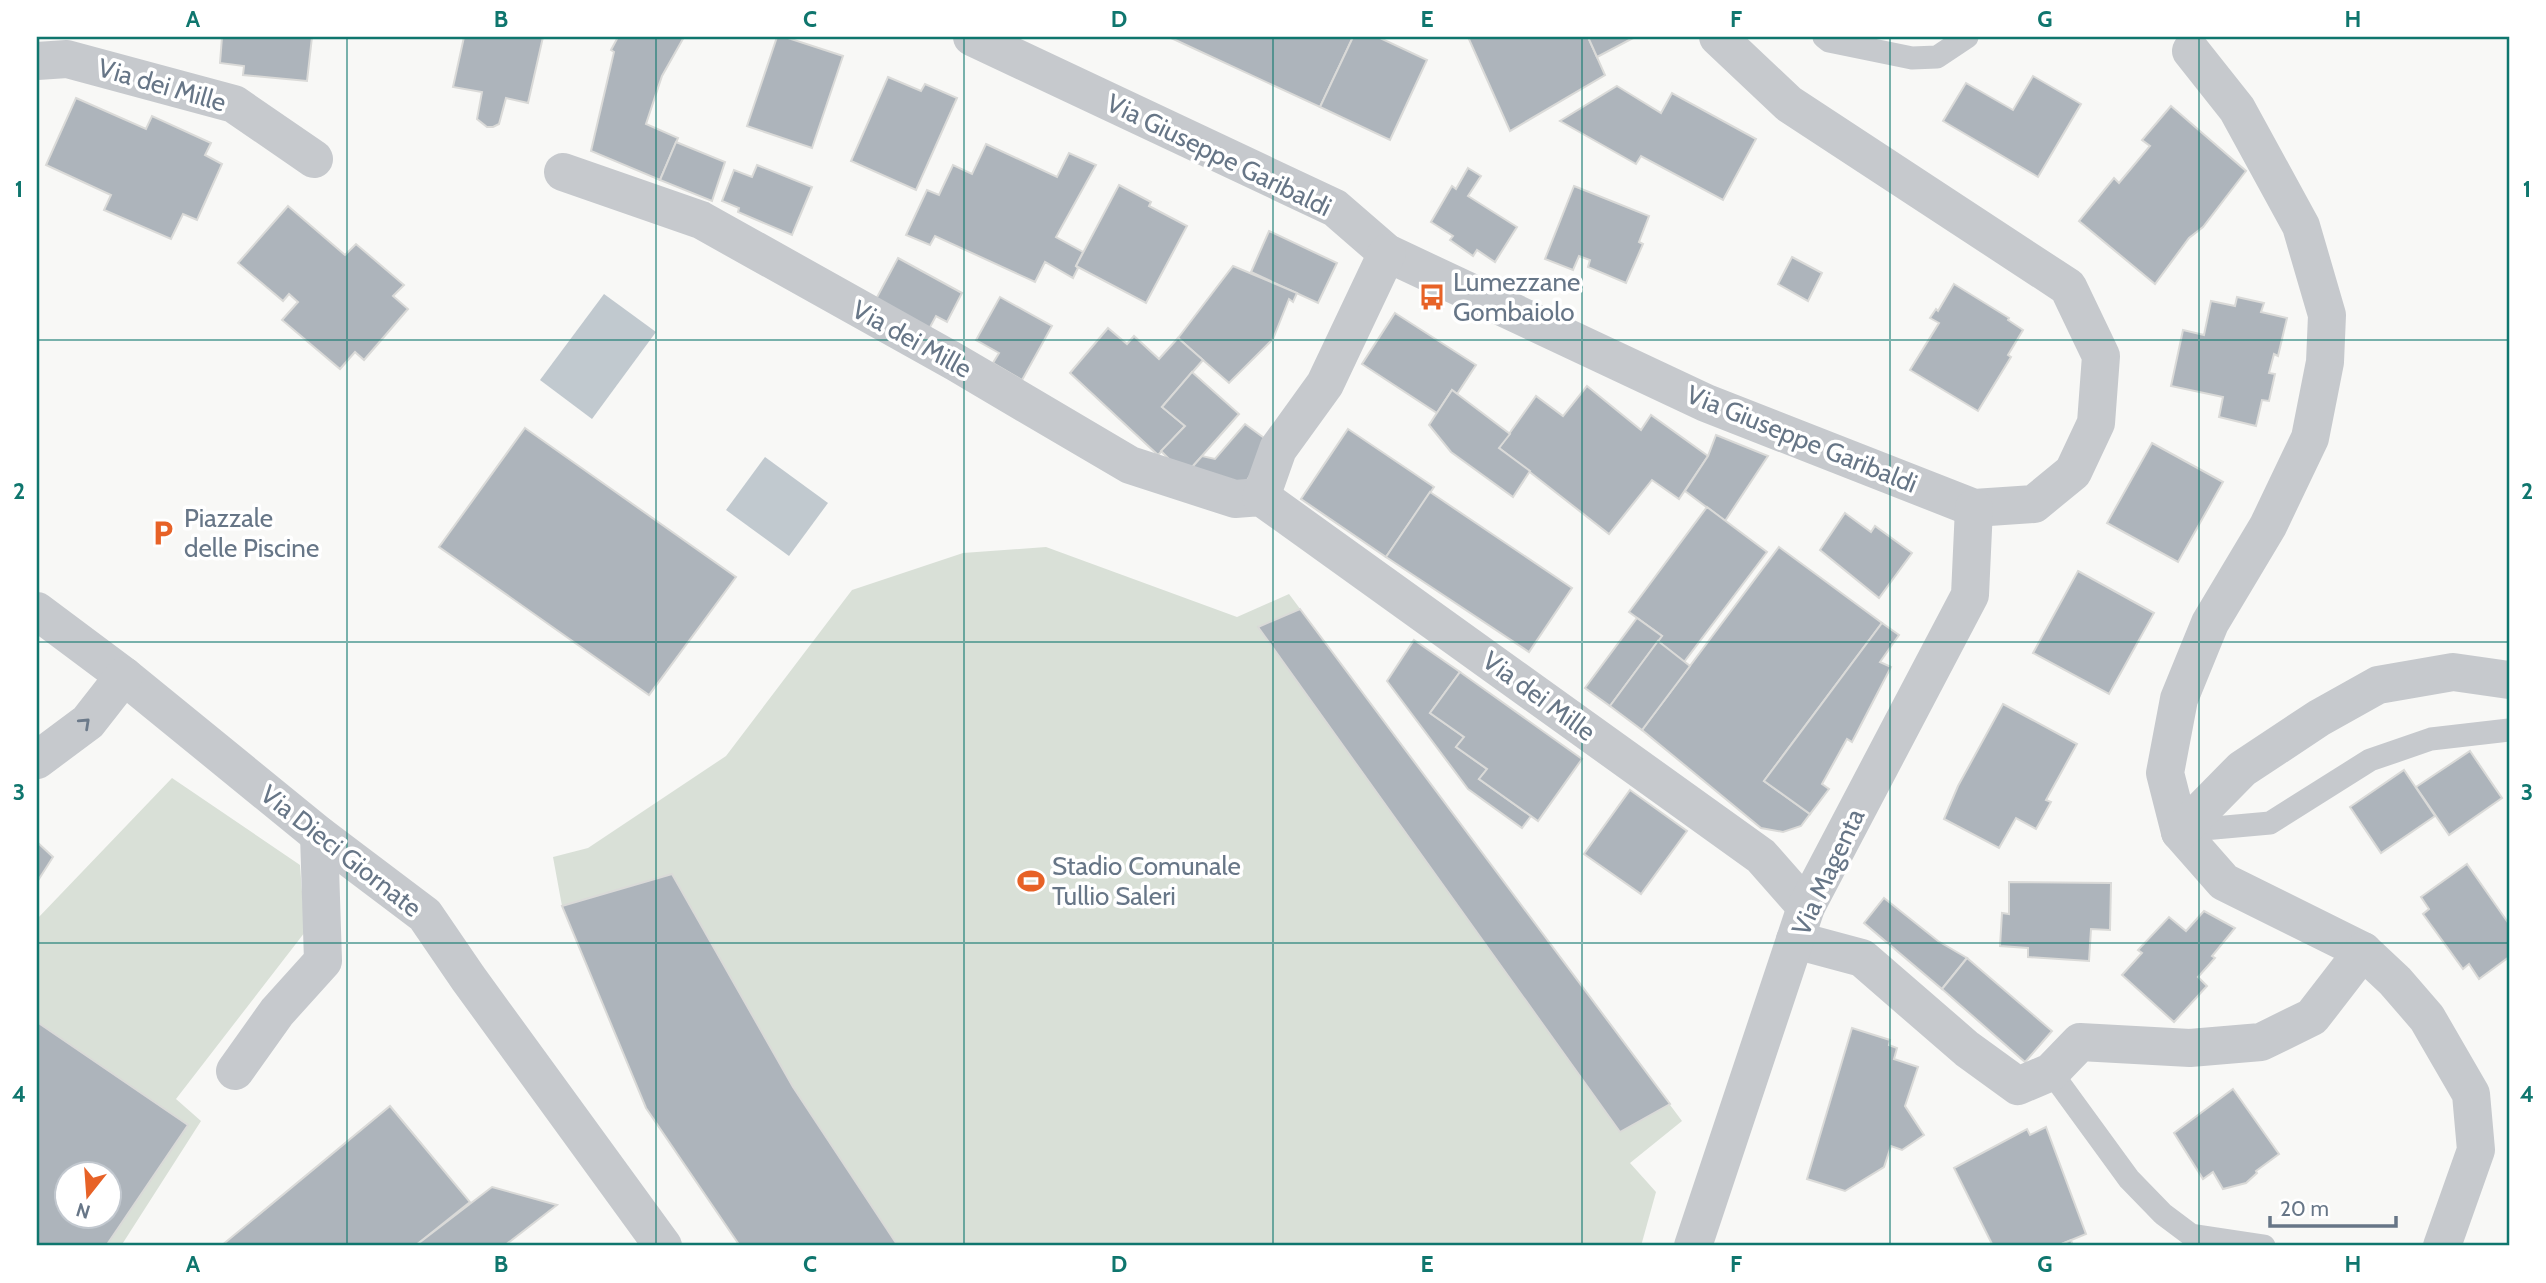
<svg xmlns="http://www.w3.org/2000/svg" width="2546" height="1283" viewBox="0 0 2546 1283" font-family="Cabin,sans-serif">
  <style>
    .green { fill: #d9e0d7; fill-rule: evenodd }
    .water { fill: #c1c9cf }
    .building { fill: #adb4bb; stroke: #dadad8; stroke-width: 2; fill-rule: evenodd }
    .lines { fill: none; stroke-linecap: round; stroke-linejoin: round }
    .service { stroke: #c6c9cd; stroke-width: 23 }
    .minor { stroke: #c6c9cd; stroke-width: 38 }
    .oneway { stroke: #6c7a8a }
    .grid { fill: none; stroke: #0f766e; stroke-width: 2; stroke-opacity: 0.55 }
    .labels { text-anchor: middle; stroke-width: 7; stroke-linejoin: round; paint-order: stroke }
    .street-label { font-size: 26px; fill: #677687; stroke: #fff }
    .poi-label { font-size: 26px; fill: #677687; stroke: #fff; text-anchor: start }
    .neatline { fill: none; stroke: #0f766e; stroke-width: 2.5 }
    .grid-label { font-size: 23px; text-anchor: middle; font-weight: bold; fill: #0f766e }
  </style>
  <rect width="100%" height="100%" fill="#f8f8f6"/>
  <g class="green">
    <polygon points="1046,547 1237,617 1289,594 1682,1121 1630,1163 1656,1192 1641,1246 740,1246 646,1108 562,906 553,857 588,848 726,756 852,590 963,553"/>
    <path d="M172,778L300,865L305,932L176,1099L201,1121L121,1246H37V919ZM66,1174H108V1216H66Z"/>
  </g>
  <g class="water">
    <polygon points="604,294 656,332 592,419 540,380"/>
    <polygon points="765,457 828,503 789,556 726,510"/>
  </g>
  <g class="building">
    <polygon points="222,37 312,37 307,81 243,75 244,66 220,63"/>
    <polygon points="464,37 543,37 528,103 506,98 499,124 493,127 487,127 477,119 482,92 453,87"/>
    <polygon points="618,37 684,37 662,76 646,124 678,138 660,180 591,151 614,52 611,50"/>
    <polygon points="777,37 785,37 843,56 812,148 747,126"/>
    <polygon points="1169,37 1353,37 1320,107"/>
    <polygon points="1353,37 1378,37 1427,60 1390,140 1320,107"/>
    <polygon points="1468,37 1588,37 1605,75 1510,131"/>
    <polygon points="1588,37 1635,37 1597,57"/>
    <polygon points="2033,76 2081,104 2038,177 1943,121 1966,83 2013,110"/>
    <polygon points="888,77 921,91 925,84 957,98 916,190 851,161"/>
    <polygon points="1617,86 1661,113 1672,93 1756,139 1723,200 1641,156 1636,164 1560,121"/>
    <polygon points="76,98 146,129 152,116 211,143 205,155 222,164 197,220 183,214 171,239 104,210 111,195 46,165"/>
    <polygon points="2171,106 2246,171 2203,227 2189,238 2155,284 2079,221 2114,178 2119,183 2150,146 2142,140"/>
    <polygon points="676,142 725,162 712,201 660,180"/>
    <polygon points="986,144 1057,177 1069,153 1096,165 1056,237 1083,252 1076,266 1078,268 1073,278 1045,262 1035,282 935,236 930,245 906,235 927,190 939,195 953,165 972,174"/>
    <polygon points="757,165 812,187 792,235 738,212 739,208 722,201 734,170 752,177"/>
    <polygon points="1468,168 1481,176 1468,196 1517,227 1495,262 1477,250 1473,256 1450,240 1453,236 1431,222 1452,186 1456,189"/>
    <polygon points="1119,185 1151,202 1149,206 1187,226 1146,303 1076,266"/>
    <polygon points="1574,186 1649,216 1639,242 1643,244 1626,283 1588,267 1590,260 1579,256 1573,270 1545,259"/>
    <polygon points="288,206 345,255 356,244 404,285 393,296 408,309 364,360 355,352 340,369 282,320 298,302 289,294 283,301 238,263"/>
    <polygon points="1269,231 1337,263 1318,303 1251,272"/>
    <polygon points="1792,257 1822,273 1808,301 1778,284"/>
    <polygon points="898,258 962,293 947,322 936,316 929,329 875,301"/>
    <polygon points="1233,266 1297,293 1293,302 1289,299 1273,339 1229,383 1178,338"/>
    <polygon points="1954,284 2009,318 2008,320 2023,330 2008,355 2011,357 1978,411 1910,370 1939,323 1930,318 1936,309 1938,311"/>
    <polygon points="1000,297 1052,326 1022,380 993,363 999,353 976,340"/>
    <polygon points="2237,297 2264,303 2261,312 2287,318 2278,356 2274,354 2269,373 2275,374 2269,401 2262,400 2256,426 2219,417 2223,397 2171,386 2183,330 2204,335 2211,301 2235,306"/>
    <polygon points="1395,313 1476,365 1457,394 1452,390 1437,413 1362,364"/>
    <polygon points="1108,328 1127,344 1134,336 1159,359 1178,338 1203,360 1162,407 1185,426 1158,455 1070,373"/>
    <polygon points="1192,372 1239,414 1185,475 1161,451 1185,426 1162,407"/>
    <polygon points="1587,386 1641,430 1651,415 1708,456 1679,499 1652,480 1609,534 1499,448 1536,396 1563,416"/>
    <polygon points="1452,390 1510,434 1499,448 1530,471 1513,497 1451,452 1429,425"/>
    <polygon points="1245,424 1271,443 1242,488 1185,475 1202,456 1215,459"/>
    <polygon points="525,428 736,577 649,695 439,547"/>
    <polygon points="1348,429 1434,487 1386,557 1301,499"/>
    <polygon points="1716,435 1768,456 1725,521 1685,491 1708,456"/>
    <polygon points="2152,443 2223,482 2178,562 2107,523"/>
    <polygon points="1430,492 1572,588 1529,652 1386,557"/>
    <polygon points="1707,507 1767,552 1684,662 1658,641 1662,636 1629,612"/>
    <polygon points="1845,513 1871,532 1875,526 1912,553 1879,598 1820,550"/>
    <polygon points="1779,547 1882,623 1764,781 1810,814 1801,826 1783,832 1761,828 1642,730"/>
    <polygon points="2078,571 2154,613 2109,694 2033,653"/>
    <polygon points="1300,609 1670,1104 1620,1132 1258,627"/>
    <polygon points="1637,618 1662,636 1610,706 1585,688"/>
    <polygon points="1882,623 1899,635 1880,662 1891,667 1852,742 1847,739 1822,784 1829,789 1810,814 1764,781"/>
    <polygon points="1414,640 1460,672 1430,713 1464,737 1456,747 1487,769 1479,779 1531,816 1522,828 1468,789 1387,681"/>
    <polygon points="1658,641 1690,666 1642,730 1610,706"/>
    <polygon points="1460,672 1582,759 1538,821 1479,779 1487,769 1456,747 1464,737 1430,713"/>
    <polygon points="2003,704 2077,744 2046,800 2051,802 2036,829 2016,818 1999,848 1944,819 1958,786"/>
    <polygon points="2470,751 2502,798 2449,835 2416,787"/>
    <polygon points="2404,770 2435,816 2381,853 2350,807"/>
    <polygon points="1630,790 1687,831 1641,894 1584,854"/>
    <polygon points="37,842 53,857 37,882"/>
    <polygon points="2467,864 2509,924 2509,957 2479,979 2469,964 2463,969 2423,914 2429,909 2421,897"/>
    <polygon points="672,874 793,1087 898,1246 740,1246 646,1108 562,906"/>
    <polygon points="2009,882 2111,883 2110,930 2091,929 2089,961 2028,957 2028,948 2000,946 2002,913 2009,914"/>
    <polygon points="1884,898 1938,941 1967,958 1942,989 1864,923"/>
    <polygon points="2204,911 2235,928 2212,956 2215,958 2198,977 2207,986 2174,1022 2122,975 2142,953 2138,950 2169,917 2186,931"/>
    <polygon points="1967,958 2052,1031 2025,1062 1942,989"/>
    <path d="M37,1022L188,1125L106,1246H37ZM66,1174H108V1216H66Z"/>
    <polygon points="1852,1028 1890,1040 1889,1045 1897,1048 1894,1059 1918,1067 1905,1106 1924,1135 1902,1150 1891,1146 1884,1167 1845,1191 1807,1179"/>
    <polygon points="2233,1089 2279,1154 2256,1171 2257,1173 2246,1183 2223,1189 2213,1172 2203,1179 2174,1133"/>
    <polygon points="390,1106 470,1202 415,1246 221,1246"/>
    <polygon points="2046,1127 2086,1234 2057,1246 1993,1246 1954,1168 2027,1129 2030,1135"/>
    <polygon points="492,1187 557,1205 504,1246 415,1246"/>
    <polygon points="2071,1240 2073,1246 2057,1246"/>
  </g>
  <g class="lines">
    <g class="service">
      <polyline points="1824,37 1829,41 1912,58 1937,57 1967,37"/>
      <polyline points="2181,831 2270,823 2370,760 2431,739 2509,730"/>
      <polyline points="2051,1072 2129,1179 2163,1214 2191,1235 2264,1246"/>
    </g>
    <g class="minor">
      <polyline points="972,37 1335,208 1387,253 1706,403 1974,508 2034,504 2073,472 2096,423 2101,356 2068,287 1789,104 1718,37"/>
      <polyline points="2191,51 2237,109 2301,226 2327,315 2325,362 2310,438 2268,526 2210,623 2179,699 2165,773 2180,832 2224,882 2363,951"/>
      <polyline points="37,61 67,59 234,104 314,159"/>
      <polyline points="563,172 701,220 955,362 1130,465 1235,499 1261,497 1761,856 1806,907"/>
      <polyline points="1261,497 1278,449 1325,384 1387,253"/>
      <polyline points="37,611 124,676 319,835 425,915 468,978 663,1246"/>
      <polyline points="37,760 88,722 124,676"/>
      <polyline points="2180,832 2242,769 2319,718 2378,685 2453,672 2509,680"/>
      <polyline points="1795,940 1862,958 1967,1049 2018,1086 2051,1072 2080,1042 2190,1048 2261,1042 2312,1017 2363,951 2395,981 2427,1018 2471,1094 2476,1150 2442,1246"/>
      <polyline points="235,1071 277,1012 323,961 319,835"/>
      <polyline points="1693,1246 1806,907 1970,595 1974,508"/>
    </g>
  </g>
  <defs><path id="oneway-chevron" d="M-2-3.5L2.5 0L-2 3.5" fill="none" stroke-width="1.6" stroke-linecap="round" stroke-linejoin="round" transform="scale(1.75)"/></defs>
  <use class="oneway" href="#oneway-chevron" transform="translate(85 723) rotate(-43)"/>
  <path class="grid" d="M347,37V1246M656,37V1246M964,37V1246M1273,37V1246M1582,37V1246M1890,37V1246M2199,37V1246M37,340H2509M37,642H2509M37,943H2509"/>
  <defs>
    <g id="bus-bare" transform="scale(2.1)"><path d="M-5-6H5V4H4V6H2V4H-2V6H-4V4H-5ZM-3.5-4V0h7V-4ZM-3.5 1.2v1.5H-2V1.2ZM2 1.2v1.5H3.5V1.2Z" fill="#e76227" stroke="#fff" stroke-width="2.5" paint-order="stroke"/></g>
    <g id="parking-bare" transform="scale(2.1)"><path d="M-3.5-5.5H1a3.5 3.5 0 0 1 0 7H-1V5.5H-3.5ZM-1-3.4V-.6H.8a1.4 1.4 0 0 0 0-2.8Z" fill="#e76227" stroke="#fff" stroke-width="2.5" paint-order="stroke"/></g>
    <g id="stadium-bare" transform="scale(2.1)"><path d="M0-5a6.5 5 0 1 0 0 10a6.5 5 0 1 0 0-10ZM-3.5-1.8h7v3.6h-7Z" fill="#e76227" stroke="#fff" stroke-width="2.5" paint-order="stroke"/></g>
  </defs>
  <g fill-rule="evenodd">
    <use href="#bus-bare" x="1432" y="297"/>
    <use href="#parking-bare" x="163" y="533"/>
    <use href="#stadium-bare" x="1031" y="881"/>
  </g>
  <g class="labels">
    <g class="street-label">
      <text transform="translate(162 85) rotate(16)" y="9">Via dei Mille</text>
      <text transform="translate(1219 155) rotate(26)" y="9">Via Giuseppe Garibaldi</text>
      <text transform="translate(912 339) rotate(29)" y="9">Via dei Mille</text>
      <text transform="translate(1802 439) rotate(22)" y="9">Via Giuseppe Garibaldi</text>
      <text transform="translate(1539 696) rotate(36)" y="9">Via dei Mille</text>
      <text transform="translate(341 851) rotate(38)" y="9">Via Dieci Giornate</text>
      <text transform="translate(1828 872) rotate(-65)" y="9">Via Magenta</text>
    </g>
    <g class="poi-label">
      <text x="1453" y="291">Lumezzane<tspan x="1453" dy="30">Gombaiolo</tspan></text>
      <text x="184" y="527">Piazzale<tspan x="184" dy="30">delle Piscine</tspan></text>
      <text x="1052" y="875">Stadio Comunale<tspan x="1052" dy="30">Tullio Saleri</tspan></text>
    </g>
  </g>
  <rect width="2546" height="1283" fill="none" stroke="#ffffff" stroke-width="77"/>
  <g transform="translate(88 1195) rotate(197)"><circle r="33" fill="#ffffff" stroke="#c2c8cf" stroke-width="2"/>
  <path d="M0-5L12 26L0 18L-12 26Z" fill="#e76227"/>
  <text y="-10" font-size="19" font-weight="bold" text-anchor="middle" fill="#677687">N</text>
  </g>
  <path d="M2270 1216v10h126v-10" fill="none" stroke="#677687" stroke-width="3.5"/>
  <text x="2280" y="1216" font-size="21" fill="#677687" stroke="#ffffff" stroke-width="5" paint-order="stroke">20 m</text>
  <rect x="38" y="38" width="2470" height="1206" class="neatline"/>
  <g class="grid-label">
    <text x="193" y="27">A</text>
    <text x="501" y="27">B</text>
    <text x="810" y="27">C</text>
    <text x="1119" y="27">D</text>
    <text x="1427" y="27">E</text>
    <text x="1736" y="27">F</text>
    <text x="2045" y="27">G</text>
    <text x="2353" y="27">H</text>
    <text x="19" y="197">1</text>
    <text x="2527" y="197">1</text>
    <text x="19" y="499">2</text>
    <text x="2527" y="499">2</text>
    <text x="19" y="800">3</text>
    <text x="2527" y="800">3</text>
    <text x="19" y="1102">4</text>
    <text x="2527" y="1102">4</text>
    <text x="193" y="1272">A</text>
    <text x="501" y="1272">B</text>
    <text x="810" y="1272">C</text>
    <text x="1119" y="1272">D</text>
    <text x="1427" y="1272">E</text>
    <text x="1736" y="1272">F</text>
    <text x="2045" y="1272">G</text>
    <text x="2353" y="1272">H</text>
  </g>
</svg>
